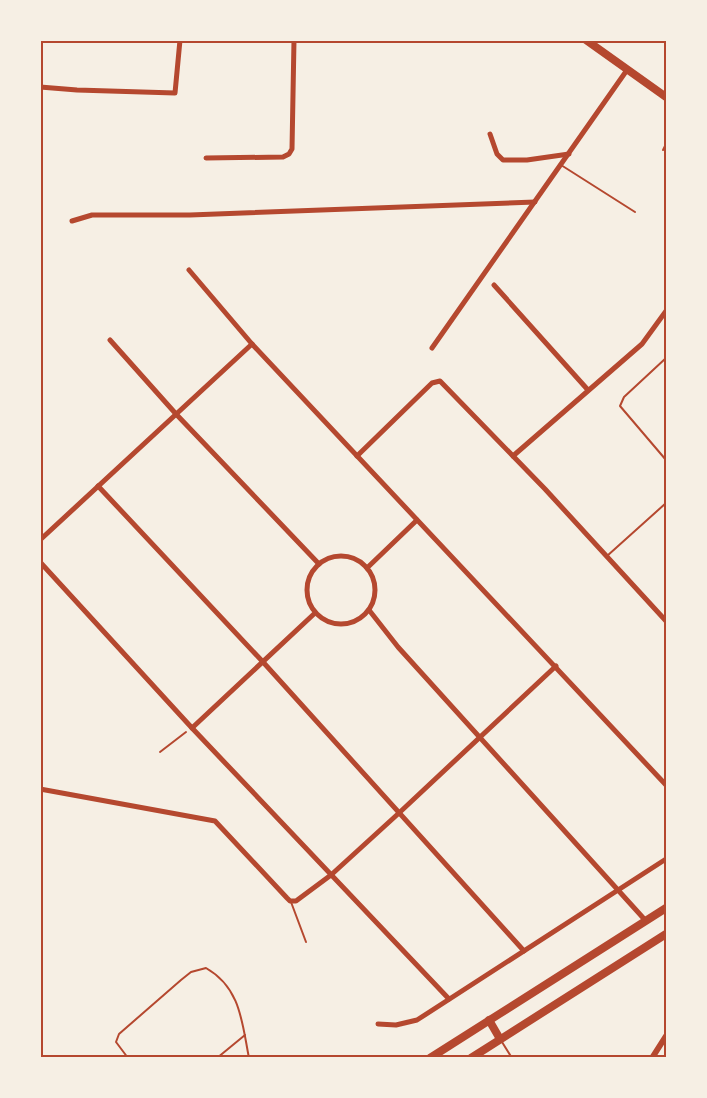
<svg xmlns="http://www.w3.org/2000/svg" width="707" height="1098" viewBox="0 0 707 1098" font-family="Literata,serif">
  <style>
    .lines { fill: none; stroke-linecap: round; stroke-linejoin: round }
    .path { stroke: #b5482f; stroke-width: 2 }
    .service { stroke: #b5482f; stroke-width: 2 }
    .minor { stroke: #b5482f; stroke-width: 5 }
    .tertiary { stroke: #b5482f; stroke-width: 6 }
    .secondary { stroke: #b5482f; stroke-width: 8 }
    .trunk { stroke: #b5482f; stroke-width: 8 }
    .neatline { fill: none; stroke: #b5482f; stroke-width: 2 }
  </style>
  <rect width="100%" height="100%" fill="#f6efe4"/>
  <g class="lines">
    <polyline class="path" points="160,752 186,732"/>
    <g class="service">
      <polyline points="663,150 666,144"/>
      <polyline points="561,165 635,212"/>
      <polyline points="666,358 624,397 620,406 666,460"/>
      <polyline points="607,556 666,503"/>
      <polyline points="291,902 306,942"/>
      <polyline points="502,1042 512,1058"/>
      <path d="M128,1058L116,1042L119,1034L181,980L191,972L206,968C241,988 242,1023 249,1058"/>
      <polyline points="217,1058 245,1035"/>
    </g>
    <g class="minor">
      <polyline points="40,87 77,90 175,93 180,40"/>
      <polyline points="490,134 497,154 503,160 527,160 569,154"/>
      <polyline points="206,158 283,157 289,154 292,149 294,40"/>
      <polyline points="72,221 92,215 190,215 535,202"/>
      <polyline points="189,270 252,344 666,785"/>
      <polyline points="494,285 588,390"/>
      <polyline points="110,340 176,414 319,564"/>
      <polyline points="432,348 627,70"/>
      <polyline points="357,456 432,383 440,381 545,489 666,621"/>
      <polyline points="513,456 642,344 666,311"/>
      <polyline points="98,486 263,662 524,951"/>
      <polyline points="40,540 252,344"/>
      <circle cx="341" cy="590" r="34"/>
      <polyline points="40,562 192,728 449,999"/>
      <polyline points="367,568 417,520"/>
      <polyline points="369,610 398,647 646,921"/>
      <polyline points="192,728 315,613"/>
      <polyline points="40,789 215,821 287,898 290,901 296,901 331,875 399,813 556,666"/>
      <polyline points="378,1024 396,1025 417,1020 666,859"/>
    </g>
    <polyline class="tertiary" points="652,1058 666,1036"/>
    <polyline class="secondary" points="586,40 666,97"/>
    <g class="trunk">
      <polyline points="489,1020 500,1039"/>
      <polyline points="430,1058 666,908"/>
      <polyline points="471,1058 666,934"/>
    </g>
  </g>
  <rect width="707" height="1098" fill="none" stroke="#f6efe4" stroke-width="84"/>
  <rect x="42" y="42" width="623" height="1014" class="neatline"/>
</svg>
